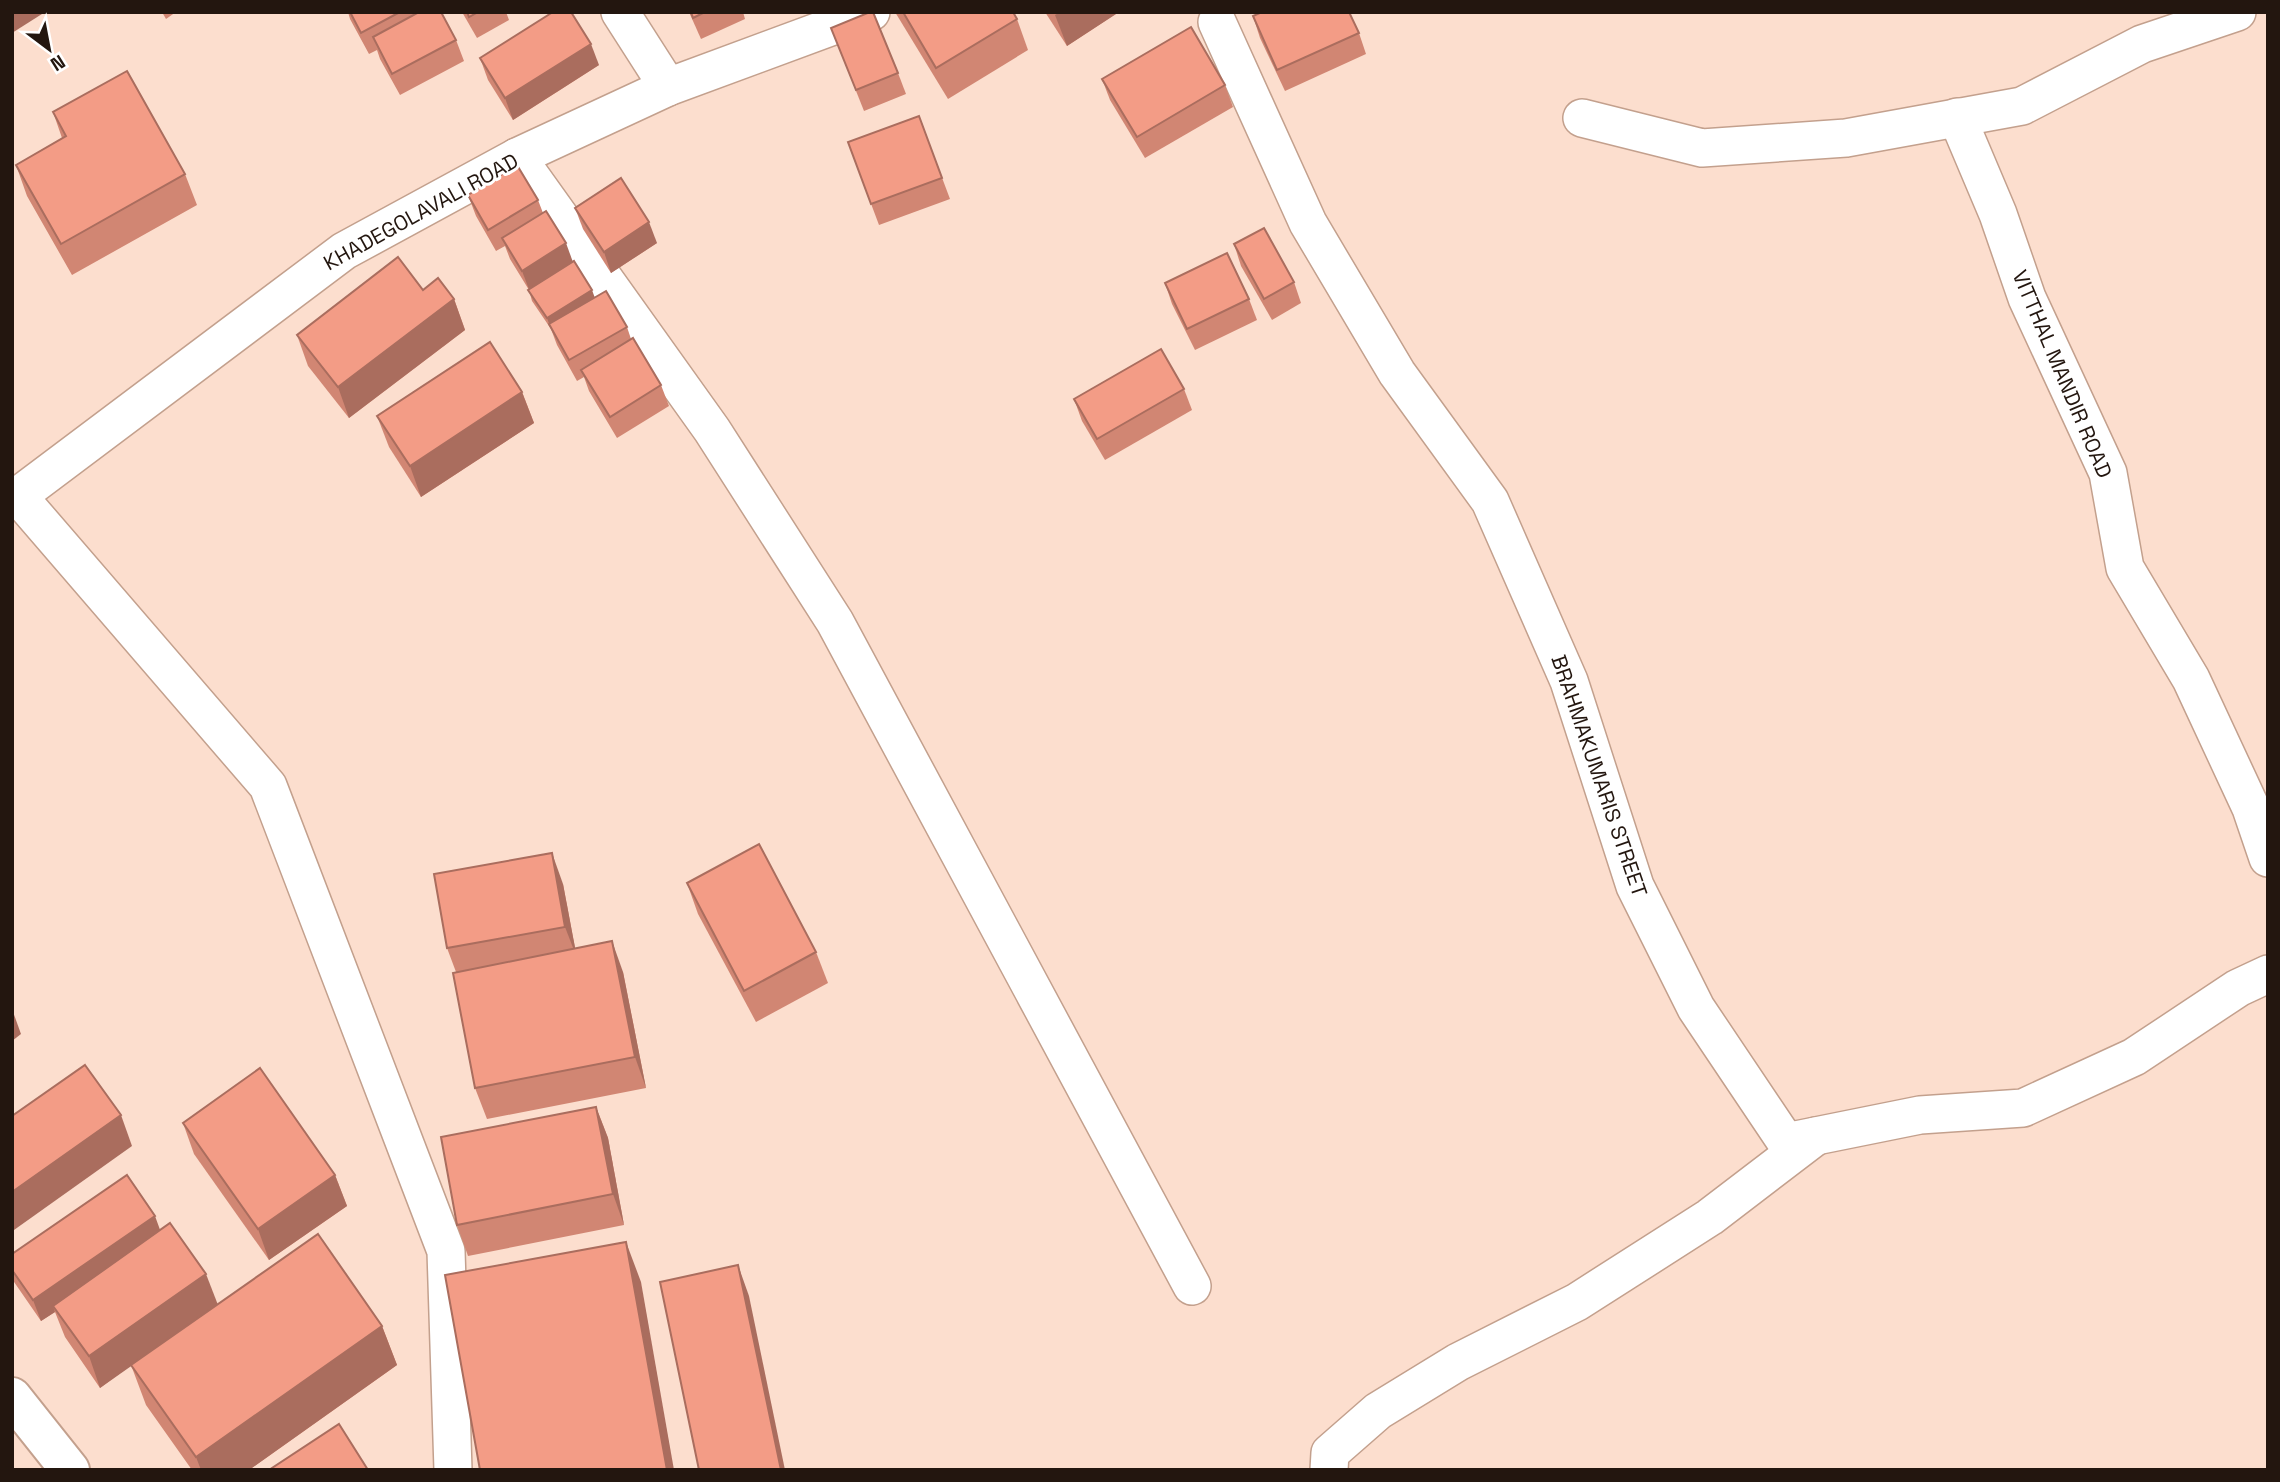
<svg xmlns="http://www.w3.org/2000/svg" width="2280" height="1482" viewBox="0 0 2280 1482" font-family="'Space Grotesk',sans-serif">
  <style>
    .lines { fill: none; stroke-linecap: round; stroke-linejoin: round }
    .minor-casing { stroke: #c3a08d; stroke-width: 40 }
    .tertiary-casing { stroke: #c3a08d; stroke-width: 42 }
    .minor { stroke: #fff; stroke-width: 37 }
    .tertiary { stroke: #fff; stroke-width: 38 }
    .wall { fill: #d18673 }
    .shaded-wall { fill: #aa6d5e }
    .building { fill: #f39c86; stroke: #aa6d5e; stroke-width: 2 }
    .labels { text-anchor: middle; stroke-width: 6; stroke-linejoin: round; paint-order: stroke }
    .street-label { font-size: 21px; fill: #23160f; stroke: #fff }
  </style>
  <rect width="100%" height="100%" fill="#fcdece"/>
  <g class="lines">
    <g class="minor-casing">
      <g id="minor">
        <polyline points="620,12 668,87"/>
        <polyline points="1217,22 1308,223 1397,373 1490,501 1569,681 1635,886 1696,1008 1786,1142 1920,1115 2023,1108 2134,1057 2238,988 2268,974"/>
        <polyline points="1957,117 1998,214 2027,298 2108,473 2125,568 2191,679 2251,808 2268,858"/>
        <polyline points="1582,118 1702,148 1846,138 2022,106 2142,44 2237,12"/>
        <polyline points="517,157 712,430 835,622 1192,1286"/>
        <polyline points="12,495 18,496 268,786 446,1251 453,1470"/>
        <polyline points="18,496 344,251 517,157 668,87 871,12"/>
        <polyline points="1329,1470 1330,1453 1378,1411 1458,1362 1577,1302 1710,1217 1816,1136"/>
      </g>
    </g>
    <g class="tertiary-casing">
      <polyline id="tertiary" points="12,1397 70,1470"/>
    </g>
    <use href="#minor" class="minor"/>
    <use href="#tertiary" class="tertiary"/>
  </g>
  <g class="wall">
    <polygon points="162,12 176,12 166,19"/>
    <polygon points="348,12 441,12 456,40 464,61 400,95 380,59 377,50 369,54 350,19"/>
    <polygon points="462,12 506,12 509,20 477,38"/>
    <polygon points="689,12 743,12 745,19 701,39"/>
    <polygon points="895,12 1013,12 1017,19 1028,50 948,99"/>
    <polygon points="1045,12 1119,12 1067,46"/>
    <polygon points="1253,16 1359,33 1366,54 1285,91 1260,38"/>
    <polygon points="831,28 898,73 906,94 864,111"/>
    <polygon points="480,58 599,65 513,120 488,80"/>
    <polygon points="1102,79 1225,85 1233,107 1145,158 1110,100"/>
    <polygon points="53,112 185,174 197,205 72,275 27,196 16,165 62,138"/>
    <polygon points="919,116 950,199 879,225 848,142"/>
    <polygon points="468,195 538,200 543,213 595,298 627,327 631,339 661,385 669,406 617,438 589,391 584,377 577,381 557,345 551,329 532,301 529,290 510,259 505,246 496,251 476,216"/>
    <polygon points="575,208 657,243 611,273 583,229"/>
    <polygon points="1234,244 1294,282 1301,303 1272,320 1241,266"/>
    <polygon points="1165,283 1249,299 1257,320 1195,350 1172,304"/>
    <polygon points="423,290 454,299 465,330 349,418 308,366 297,335"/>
    <polygon points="1184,389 1192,410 1105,460 1082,421 1074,399"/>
    <polygon points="522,392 534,423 421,497 389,447 377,416"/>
    <polygon points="687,883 816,952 828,983 756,1022 698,914"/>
    <polygon points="563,884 575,948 623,972 646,1088 487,1119 475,1088 456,972 447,948"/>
    <polygon points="596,1107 608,1138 624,1225 468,1256 457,1225"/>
    <polygon points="183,1123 335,1175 347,1206 269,1260 194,1154"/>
    <polygon points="160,1230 217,1304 382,1326 397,1365 249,1470 192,1470 146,1405 131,1365 100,1388 65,1337 55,1312 41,1321 12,1279 12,1254"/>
  </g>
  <g class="shaded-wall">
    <polygon points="12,12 41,12 42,14 12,33"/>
    <polygon points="1060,12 1119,12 1067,46 1055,15"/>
    <polygon points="591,44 599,65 513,120 505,98"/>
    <polygon points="649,222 657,243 611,273 604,252"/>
    <polygon points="566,243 574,265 530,292 522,271"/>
    <polygon points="592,290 596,301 549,324 551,329 547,318"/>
    <polygon points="454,299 465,330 349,418 338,387"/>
    <polygon points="522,392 534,423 421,497 410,466"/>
    <polygon points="552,853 563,884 577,958 565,927"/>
    <polygon points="612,941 623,972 646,1088 635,1057"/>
    <polygon points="12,1009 21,1034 12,1041"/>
    <polygon points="596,1107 608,1138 624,1225 613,1194"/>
    <polygon points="121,1115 132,1146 14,1230 12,1225 12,1192"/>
    <polygon points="335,1175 347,1206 269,1260 258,1229"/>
    <polygon points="155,1216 163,1238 53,1306 55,1312 41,1321 33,1300"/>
    <polygon points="626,1242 641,1282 674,1470 667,1470"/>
    <polygon points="738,1265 749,1296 785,1470 781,1470"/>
    <polygon points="206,1274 218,1305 100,1388 89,1356"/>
    <polygon points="382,1326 397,1365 249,1470 201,1470 196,1457"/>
  </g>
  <g class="building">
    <polygon points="350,12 400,12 361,33"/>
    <polygon points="419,12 441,12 456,40 392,74 373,37"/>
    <polygon points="467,12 478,12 469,17"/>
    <polygon points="553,12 571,12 591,44 505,98 480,58"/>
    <polygon points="691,12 705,12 693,18"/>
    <polygon points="870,12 873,12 898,73 856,90 831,28"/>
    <polygon points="903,12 1013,12 1017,19 936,68"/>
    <polygon points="1262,12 1349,12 1359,33 1277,70 1253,16"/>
    <polygon points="1191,27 1225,85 1137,137 1102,79"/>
    <polygon points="127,71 185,174 61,244 16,165 66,136 53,112"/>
    <polygon points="919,116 942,178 871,204 848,142"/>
    <polygon points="517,165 538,200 488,230 468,195"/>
    <polygon points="621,178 649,222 604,252 575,208"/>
    <polygon points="546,211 566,243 522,271 502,238"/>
    <polygon points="1264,228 1294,282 1264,299 1234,244"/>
    <polygon points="1227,253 1249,299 1187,329 1165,283"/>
    <polygon points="398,257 423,290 438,278 454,299 338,387 297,335"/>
    <polygon points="574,261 592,290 547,318 528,290"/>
    <polygon points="606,291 627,327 569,360 549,324"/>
    <polygon points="633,338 661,385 610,417 581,370"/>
    <polygon points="490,342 522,392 410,466 377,416"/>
    <polygon points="1161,349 1184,389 1097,439 1074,399"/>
    <polygon points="759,844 816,952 744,991 687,883"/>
    <polygon points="552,853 565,927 447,948 434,874"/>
    <polygon points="612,941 635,1057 475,1088 453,973"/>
    <polygon points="85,1065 121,1115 12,1192 12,1116"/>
    <polygon points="260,1068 335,1175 258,1229 183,1123"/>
    <polygon points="596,1107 613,1194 457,1225 441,1137"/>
    <polygon points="127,1175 155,1216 33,1300 12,1270 12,1254"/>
    <polygon points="170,1223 206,1274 89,1356 53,1306"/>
    <polygon points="318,1234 382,1326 196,1457 131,1365"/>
    <polygon points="626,1242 667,1470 480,1470 445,1275"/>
    <polygon points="738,1265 781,1470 699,1470 660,1282"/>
    <polygon points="339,1424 368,1470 269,1470"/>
  </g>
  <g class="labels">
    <g class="street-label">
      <text transform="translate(421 212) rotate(-29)" y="7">KHADEGOLAVALI ROAD</text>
      <text transform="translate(2062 374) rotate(67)" y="7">VITTHAL MANDIR ROAD</text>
      <text transform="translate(1599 776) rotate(71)" y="7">BRAHMAKUMARIS STREET</text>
    </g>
  </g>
  <rect width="2280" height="1482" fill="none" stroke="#23160f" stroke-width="28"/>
  <g transform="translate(49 49) rotate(148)" stroke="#ffffff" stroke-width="5" paint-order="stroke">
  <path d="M0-5L12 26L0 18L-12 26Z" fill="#23160f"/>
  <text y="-10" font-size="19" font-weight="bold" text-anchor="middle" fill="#23160f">N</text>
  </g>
</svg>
